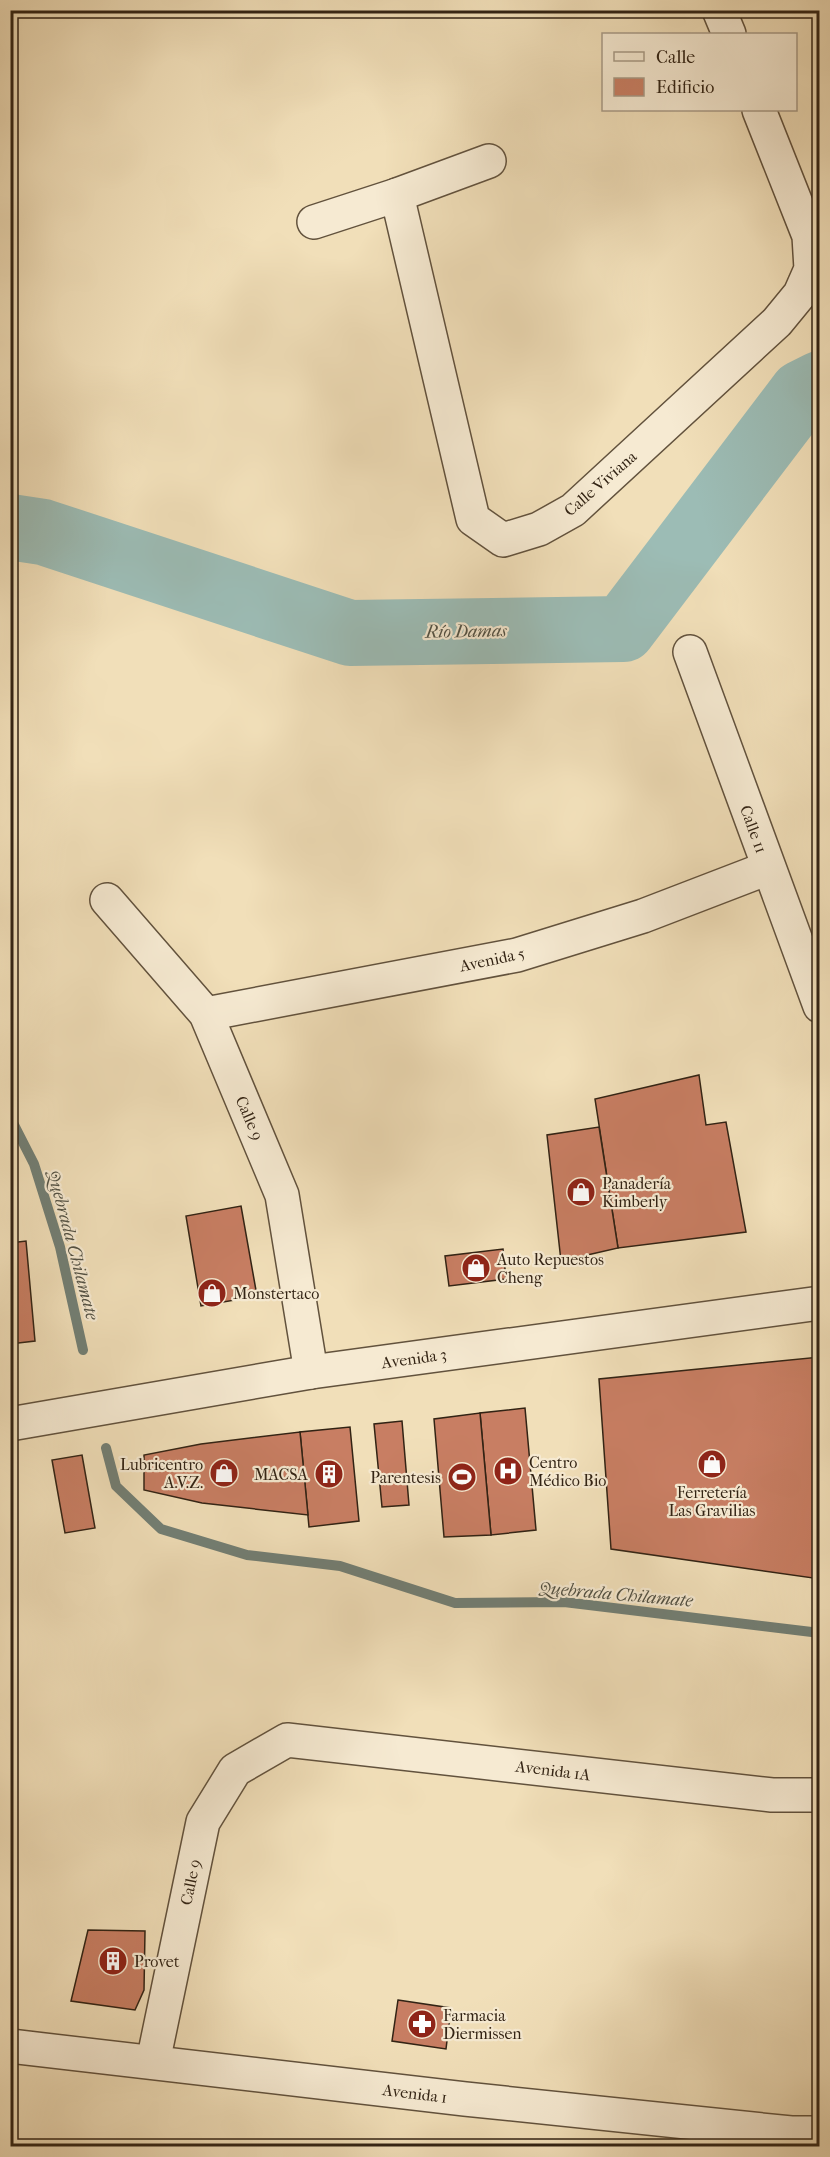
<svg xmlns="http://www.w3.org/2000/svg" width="830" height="2157" viewBox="0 0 830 2157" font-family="'IM FELL French Canon',serif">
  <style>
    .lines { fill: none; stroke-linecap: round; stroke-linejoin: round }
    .stream { stroke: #727f75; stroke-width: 10 }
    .river { stroke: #9cbcb5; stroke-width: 66 }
    .building { fill: #c87e63; stroke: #322314; stroke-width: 1.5 }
    .minor-casing { stroke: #62523d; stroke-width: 36 }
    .minor { stroke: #f6ead2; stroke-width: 33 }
    .labels { text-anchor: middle; stroke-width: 4.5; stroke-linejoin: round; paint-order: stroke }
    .street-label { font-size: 16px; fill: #322314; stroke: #f6ead2 }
    .poi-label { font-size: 16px; fill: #322314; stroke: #f6ead2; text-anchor: start }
    .water-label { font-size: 18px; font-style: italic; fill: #525144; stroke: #f6ead2 }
  </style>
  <rect width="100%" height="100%" fill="#f1dfb9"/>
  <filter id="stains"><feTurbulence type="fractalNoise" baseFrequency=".00333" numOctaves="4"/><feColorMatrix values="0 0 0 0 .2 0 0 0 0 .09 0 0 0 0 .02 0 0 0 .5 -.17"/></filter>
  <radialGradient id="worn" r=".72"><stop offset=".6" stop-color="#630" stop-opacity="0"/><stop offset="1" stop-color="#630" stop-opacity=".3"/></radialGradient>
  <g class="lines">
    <g class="stream">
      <polyline points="10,1117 34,1164 60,1247 83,1350"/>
      <polyline points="106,1448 116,1486 161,1529 247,1555 340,1566 455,1603 564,1602 820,1633"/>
    </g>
    <polyline class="river" points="10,527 43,532 350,633 623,629 802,393 820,384"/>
  </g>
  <g class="building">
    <polygon points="699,1075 706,1125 726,1122 746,1232 618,1248 595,1099"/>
    <polygon points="599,1127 618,1248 561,1261 547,1135"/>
    <polygon points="241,1206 257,1296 201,1306 186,1216"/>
    <polygon points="26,1241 35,1341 10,1344 10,1243"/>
    <polygon points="503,1249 506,1279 449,1286 445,1256"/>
    <polygon points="820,1357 820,1579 611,1549 599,1379"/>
    <polygon points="525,1408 536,1530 491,1535 480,1413"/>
    <polygon points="480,1413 491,1535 444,1537 434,1419"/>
    <polygon points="402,1421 409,1505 382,1507 374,1424"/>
    <polygon points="350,1427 359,1521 309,1527 300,1432"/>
    <polygon points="300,1432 308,1515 202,1503 144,1490 144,1455 201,1444"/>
    <polygon points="82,1455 95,1528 65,1533 52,1460"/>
    <polygon points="88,1930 145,1931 144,1990 135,2010 71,2001"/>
    <polygon points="398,2000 451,2008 446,2049 392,2041"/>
  </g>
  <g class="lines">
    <g class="minor-casing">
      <g id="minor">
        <polyline points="719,10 729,34"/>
        <polyline points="489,161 397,195 473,519 503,540 539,529 573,510 777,322 800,294 811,269 809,236 759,110"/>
        <polyline points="314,222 397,195"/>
        <polyline points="690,652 820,1006"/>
        <polyline points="107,900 206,1014 282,1195 311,1372"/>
        <polyline points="206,1014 517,955 643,916 768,868"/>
        <polyline points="10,1424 311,1372 820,1303"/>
        <polyline points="10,2046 465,2099 791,2133 820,2133"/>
        <polyline points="153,2062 203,1822 235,1770 287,1740 772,1795 820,1795"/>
      </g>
    </g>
    <use href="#minor" class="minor"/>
  </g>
  <defs>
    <g id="shop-disc" transform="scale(1.5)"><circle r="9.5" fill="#8f2418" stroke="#f6ead2"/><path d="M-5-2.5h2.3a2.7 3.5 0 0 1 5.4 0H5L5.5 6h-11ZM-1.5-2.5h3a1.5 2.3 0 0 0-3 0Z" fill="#fff"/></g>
    <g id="hospital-disc" transform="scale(1.5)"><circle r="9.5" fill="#8f2418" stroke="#f6ead2"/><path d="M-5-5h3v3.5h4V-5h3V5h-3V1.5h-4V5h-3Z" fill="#fff"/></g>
    <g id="building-disc" transform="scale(1.5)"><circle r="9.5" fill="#8f2418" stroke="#f6ead2"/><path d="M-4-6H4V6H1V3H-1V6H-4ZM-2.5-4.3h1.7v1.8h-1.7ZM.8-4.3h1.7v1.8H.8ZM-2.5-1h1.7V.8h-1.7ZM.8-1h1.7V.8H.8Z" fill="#fff"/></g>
    <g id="stadium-disc" transform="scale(1.5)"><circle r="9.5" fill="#8f2418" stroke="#f6ead2"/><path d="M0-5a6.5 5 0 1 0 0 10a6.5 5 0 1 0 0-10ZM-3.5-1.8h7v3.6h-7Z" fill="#fff"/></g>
    <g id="pharmacy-disc" transform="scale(1.5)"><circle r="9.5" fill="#8f2418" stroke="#f6ead2"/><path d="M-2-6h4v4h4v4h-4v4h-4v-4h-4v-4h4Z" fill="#fff"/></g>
  </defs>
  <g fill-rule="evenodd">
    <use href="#shop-disc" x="581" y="1192"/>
    <use href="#shop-disc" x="476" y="1268"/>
    <use href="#shop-disc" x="212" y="1293"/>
    <use href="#shop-disc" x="712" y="1464"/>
    <use href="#hospital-disc" x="508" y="1471"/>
    <use href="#shop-disc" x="224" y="1473"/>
    <use href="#building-disc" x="329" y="1474"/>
    <use href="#stadium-disc" x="462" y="1477"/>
    <use href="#building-disc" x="113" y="1961"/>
    <use href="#pharmacy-disc" x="422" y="2024"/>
  </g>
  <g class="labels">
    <g class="street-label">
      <text transform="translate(600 483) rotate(-41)" y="6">Calle Viviana</text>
      <text transform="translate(754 829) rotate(70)" y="6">Calle 11</text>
      <text transform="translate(492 959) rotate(-12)" y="6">Avenida 5</text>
      <text transform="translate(250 1118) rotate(67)" y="6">Calle 9</text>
      <text transform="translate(414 1358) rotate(-8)" y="6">Avenida 3</text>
      <text transform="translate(553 1770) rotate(7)" y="6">Avenida 1A</text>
      <text transform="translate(190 1882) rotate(-78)" y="6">Calle 9</text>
      <text transform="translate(415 2093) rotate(7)" y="6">Avenida 1</text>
    </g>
    <g class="poi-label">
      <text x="602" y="1189">Panadería<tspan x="602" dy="18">Kimberly</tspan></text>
      <text x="497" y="1265">Auto Repuestos<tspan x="497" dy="18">Cheng</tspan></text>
      <text x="233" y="1299">Monstertaco</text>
      <text x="529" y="1468">Centro<tspan x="529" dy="18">Médico Bio</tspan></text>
      <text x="203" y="1470" text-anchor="end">Lubricentro<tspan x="203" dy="18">A.V.Z.</tspan></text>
      <text x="308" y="1480" text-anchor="end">MACSA</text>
      <text x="441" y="1483" text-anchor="end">Parentesis</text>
      <text x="712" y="1498" text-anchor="middle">Ferretería<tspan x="712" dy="18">Las Gravilias</tspan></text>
      <text x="134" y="1967">Provet</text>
      <text x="443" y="2021">Farmacia<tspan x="443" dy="18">Diermissen</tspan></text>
    </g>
    <g class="water-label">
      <text transform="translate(466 631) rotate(-1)" y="6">Río Damas</text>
      <text transform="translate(73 1245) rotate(75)" y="6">Quebrada Chilamate</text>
      <text transform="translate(616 1594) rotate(5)" y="6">Quebrada Chilamate</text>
    </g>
  </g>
  <rect width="830" height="2157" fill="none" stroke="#f1dfb9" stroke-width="36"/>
  <rect x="12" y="12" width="806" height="2133" fill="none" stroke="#322314" stroke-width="3"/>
  <rect x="18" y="18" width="794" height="2121" fill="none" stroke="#322314" stroke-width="1.5"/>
  <rect x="602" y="33" width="195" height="78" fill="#f6ead2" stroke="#a89a86" stroke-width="1.5"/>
  <rect x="614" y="52" width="30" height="9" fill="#f6ead2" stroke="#a89a86" stroke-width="1.5"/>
  <text x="656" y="63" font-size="18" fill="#322314">Calle</text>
  <rect x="614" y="78" width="30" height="18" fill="#c87e63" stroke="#a89a86" stroke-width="1.5"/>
  <text x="656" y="93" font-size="18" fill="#322314">Edificio</text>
  <rect width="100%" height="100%" filter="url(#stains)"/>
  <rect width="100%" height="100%" fill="url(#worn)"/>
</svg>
